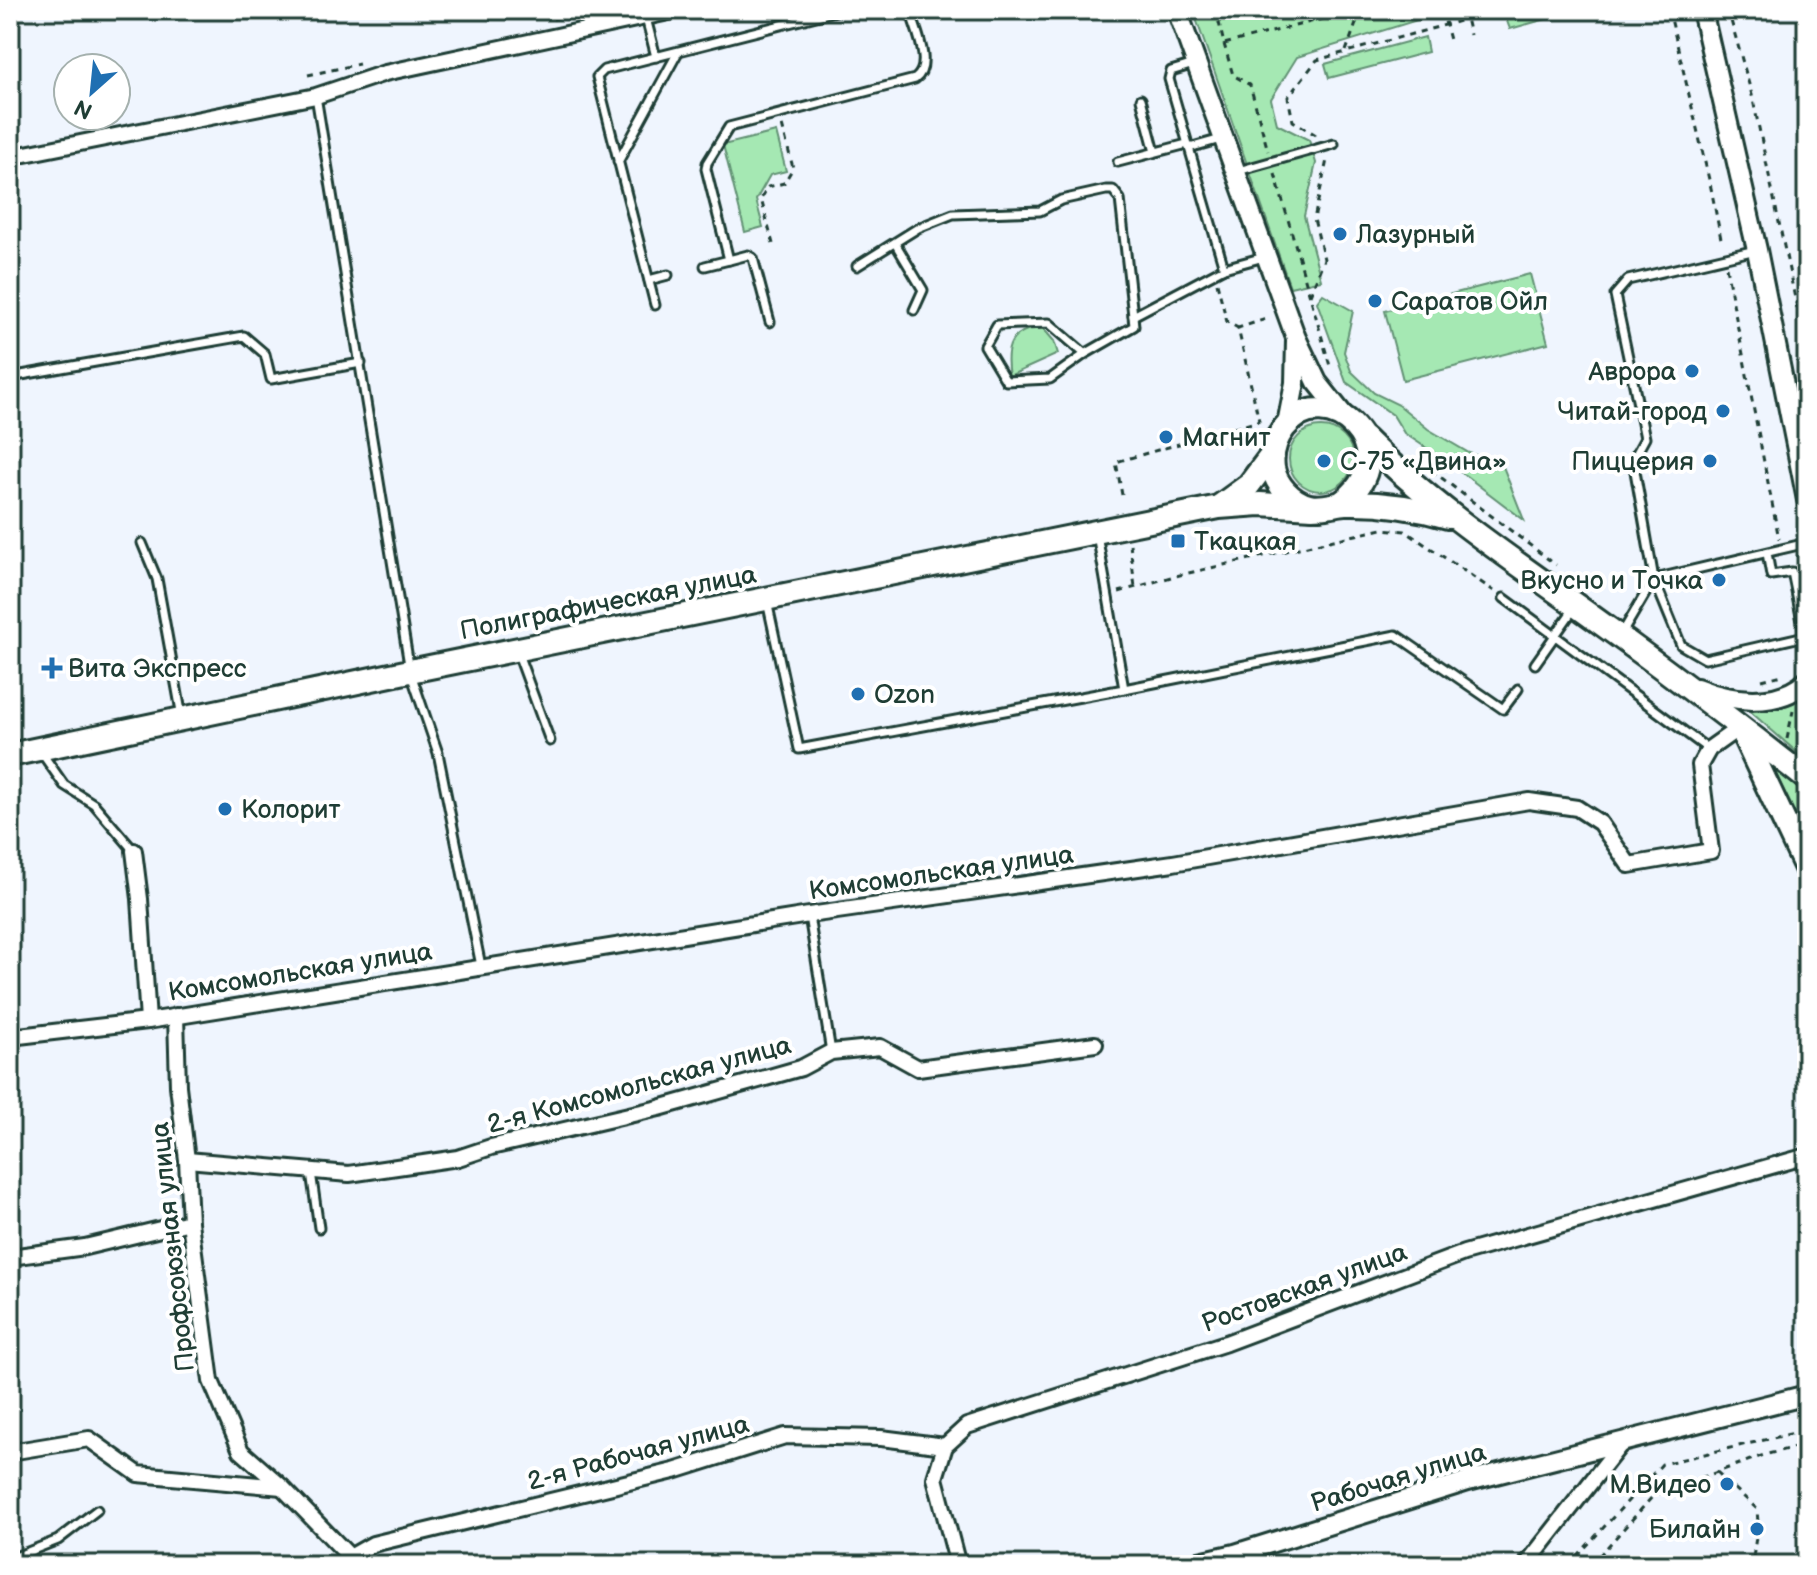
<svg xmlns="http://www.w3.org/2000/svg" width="1817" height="1575" viewBox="0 0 1817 1575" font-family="'Balsamiq Sans',sans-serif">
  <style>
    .green { fill: #a5e8b3; stroke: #629274; stroke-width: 2 }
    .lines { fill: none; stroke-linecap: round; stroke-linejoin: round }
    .lane-casing { stroke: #1f3d34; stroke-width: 13 }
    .street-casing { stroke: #1f3d34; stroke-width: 20 }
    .secondary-casing { stroke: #1f3d34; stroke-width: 24 }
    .primary-casing { stroke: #1f3d34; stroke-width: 28 }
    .path { stroke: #1f3d34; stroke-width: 3; stroke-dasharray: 6 6; stroke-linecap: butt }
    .lane { stroke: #fff; stroke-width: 7 }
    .street { stroke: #fff; stroke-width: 14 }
    .secondary { stroke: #fff; stroke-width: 18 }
    .primary { stroke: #fff; stroke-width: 22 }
    .poi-dot { fill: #1f6fb2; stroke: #fff; stroke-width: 3 }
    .labels { text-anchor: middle; stroke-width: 8; stroke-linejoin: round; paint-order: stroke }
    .poi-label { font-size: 26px; fill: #1f3d34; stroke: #fff; text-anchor: start }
    .street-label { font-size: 26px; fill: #1f3d34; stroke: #fff }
  </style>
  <rect width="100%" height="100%" fill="#eff5fe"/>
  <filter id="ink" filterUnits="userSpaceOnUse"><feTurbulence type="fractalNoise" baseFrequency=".0125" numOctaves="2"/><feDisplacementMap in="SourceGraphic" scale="16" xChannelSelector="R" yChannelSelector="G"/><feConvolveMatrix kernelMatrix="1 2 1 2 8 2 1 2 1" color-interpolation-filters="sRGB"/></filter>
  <g filter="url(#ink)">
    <g class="green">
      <polygon points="1193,10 1431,10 1424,18 1297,57 1271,99 1277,124 1309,140 1316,163 1304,216 1321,280 1290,287"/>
      <polygon points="1526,10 1578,10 1510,29 1505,16"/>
      <polygon points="1425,37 1428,52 1329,78 1325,64"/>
      <polygon points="776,132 786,171 770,175 756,200 763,227 745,232 723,145"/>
      <polygon points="1530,274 1548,343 1403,380 1385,311"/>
      <polygon points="1323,294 1353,311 1344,352 1351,371 1374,393 1399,405 1428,429 1469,453 1502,464 1524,520 1449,463 1404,433 1393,415 1346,382 1317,302"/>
      <path d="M1041,326L1054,341L1058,354L1009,376C1004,346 1010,332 1041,326Z"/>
      <circle cx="1321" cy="459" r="32"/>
      <path d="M1807,694V761L1745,707C1768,707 1787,705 1807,694Z"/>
      <polygon points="1769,761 1807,791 1807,837"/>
    </g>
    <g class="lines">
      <g class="lane-casing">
        <g id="lane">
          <polyline points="646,18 656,57"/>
          <polyline points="1194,64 1171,71 1169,79 1224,268"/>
          <polyline points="316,96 410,671 438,753 481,966"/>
          <polyline points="1141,99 1155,152"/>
          <polyline points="1189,148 1221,139"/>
          <polyline points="618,162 678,52"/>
          <polyline points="1118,162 1187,144"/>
          <polyline points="1238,171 1334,144"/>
          <polyline points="895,243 923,290 914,310"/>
          <polyline points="705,266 729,260"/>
          <polyline points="857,266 918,228 953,214 1040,211 1061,200 1106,190 1113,190 1120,199 1133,316 1224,268 1264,257"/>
          <polyline points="649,280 668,275"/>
          <polyline points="655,305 597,77 604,70 840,10"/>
          <path d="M770,322L753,258L748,255L729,260L706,169L707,163L729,127L915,79C934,66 915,29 910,10"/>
          <polyline points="1085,354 1050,379 1006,381 985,346 997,325 1049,323 1085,354 1134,326 1133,316"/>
          <polyline points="10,377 244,336 265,354 271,379 361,363"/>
          <polyline points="1792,414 1807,411"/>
          <polyline points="142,543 157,579 182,717"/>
          <polyline points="1767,553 1771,575 1792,572 1805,636 1705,659 1681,645 1654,579 1807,543"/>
          <polyline points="1504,598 1708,749"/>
          <polyline points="767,601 799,749 1124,689 1097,534"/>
          <polyline points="1621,635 1654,579 1633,460 1645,438 1615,295 1628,280 1756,250"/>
          <polyline points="517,651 550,741"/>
          <polyline points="1535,664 1575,607"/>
          <polyline points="1124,689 1396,635 1503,709 1518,689"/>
          <polyline points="41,752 64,785 94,804 134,851"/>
          <polyline points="809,916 831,1052"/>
          <polyline points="311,1172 319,1228"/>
          <polyline points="10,1559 58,1540 97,1510"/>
        </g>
      </g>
      <g class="street-casing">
        <g id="street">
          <polyline points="10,157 316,96 385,73 678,10"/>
          <polyline points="134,851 140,899 148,1021"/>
          <polyline points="176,1016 178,1086 187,1160 190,1222 211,1381 241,1451 282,1487 350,1557 353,1565"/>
          <polyline points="10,1037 148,1021 809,915 1173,863 1529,801 1577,808 1600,823 1629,865 1711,851 1700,765 1709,749 1740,727"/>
          <polyline points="187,1160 349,1174 458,1158 491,1147 659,1108 801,1068 831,1052 880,1047 918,1068 1095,1044"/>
          <polyline points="10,1257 85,1247 190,1222"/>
          <polyline points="10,1452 89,1439 138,1474 282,1487"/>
          <polyline points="350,1557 373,1544 674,1471 785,1436 881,1438 945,1446"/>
          <polyline points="958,1565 935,1478 945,1446 967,1426 1226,1343 1464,1253 1807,1156"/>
          <polyline points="1526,1565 1624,1440"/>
        </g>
      </g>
      <g class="secondary-casing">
        <g id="secondary">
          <polyline points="1177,10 1296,338 1317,382 1345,417"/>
          <polyline points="1702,10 1757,250 1807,500"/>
          <polyline points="1287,424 1295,383 1296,341"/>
          <path d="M1697,688C1731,702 1778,708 1807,681"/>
          <polyline points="1186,1565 1235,1554 1468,1481 1807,1395"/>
        </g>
      </g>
      <g class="primary-casing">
        <g id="primary">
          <path d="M1365,439C1438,512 1525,568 1609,629C1676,677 1742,728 1807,779"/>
          <path d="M1341,503C1411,453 1326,375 1284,428C1275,440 1271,453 1273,468C1276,485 1292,502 1309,506C1322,509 1333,504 1345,503C1380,502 1414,507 1448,517"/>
          <polyline points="1220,506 1249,485 1273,453"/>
          <polyline points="1742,732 1807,870"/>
          <polyline points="10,755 410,671 1219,507 1260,504 1313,507"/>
        </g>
      </g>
      <g class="path">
        <polyline points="1216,10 1224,44 1358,10"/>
        <polyline points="1442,10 1450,40"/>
        <polyline points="1464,10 1470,35"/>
        <polyline points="1669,10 1711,188 1722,244"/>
        <polyline points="1728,10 1752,95 1807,355"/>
        <polyline points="553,19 591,10"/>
        <polyline points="1224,44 1233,75 1250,85 1268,151"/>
        <polyline points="1346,51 1361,10"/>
        <polyline points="308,75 359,64"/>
        <polyline points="1316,135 1293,121 1288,97 1317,60 1500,10"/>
        <polyline points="1275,174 1330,366"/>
        <polyline points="773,244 761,199 768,187 784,183 793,168 782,125"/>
        <polyline points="1726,267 1779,539"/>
        <polyline points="1217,283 1227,322 1238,328"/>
        <polyline points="1310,295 1324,259 1314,219 1327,160"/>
        <polyline points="1422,463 1556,565"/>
        <polyline points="1122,495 1116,462 1259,421 1238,328 1266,319"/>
        <polyline points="1130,544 1135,588"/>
        <polyline points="1119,592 1171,577 1382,529 1405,531 1494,591"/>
        <polyline points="1762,680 1782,675"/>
        <polyline points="1787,739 1793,711"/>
        <polyline points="1717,1472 1757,1509 1758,1523 1752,1565"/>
        <polyline points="1569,1565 1662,1464 1807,1430"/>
        <polyline points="1591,1565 1654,1495 1764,1455 1807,1444"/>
      </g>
      <use href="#lane" class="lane"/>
      <use href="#street" class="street"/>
      <use href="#secondary" class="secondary"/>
      <use href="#primary" class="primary"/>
    </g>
  </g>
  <g class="poi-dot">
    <circle cx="1340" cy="234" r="8"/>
    <circle cx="1375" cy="301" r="8"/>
    <circle cx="1692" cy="371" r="8"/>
    <circle cx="1723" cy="411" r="8"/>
    <circle cx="1166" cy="437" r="8"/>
    <circle cx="1324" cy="461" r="8"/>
    <circle cx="1710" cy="461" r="8"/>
    <rect x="1170" y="533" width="16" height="16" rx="4"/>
    <circle cx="1719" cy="580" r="8"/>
    <path d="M48 656h8v8h8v8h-8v8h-8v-8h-8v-8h8z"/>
    <circle cx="858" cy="694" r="8"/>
    <circle cx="225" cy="809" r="8"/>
    <circle cx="1727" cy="1484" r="8"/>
    <circle cx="1757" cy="1529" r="8"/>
  </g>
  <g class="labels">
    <g class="poi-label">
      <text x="1356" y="243">Лазурный</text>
      <text x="1391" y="310">Саратов Ойл</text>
      <text x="1676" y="380" text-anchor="end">Аврора</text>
      <text x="1707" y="420" text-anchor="end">Читай-город</text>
      <text x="1182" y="446">Магнит</text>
      <text x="1340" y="470">С-75 «Двина»</text>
      <text x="1694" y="470" text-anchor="end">Пиццерия</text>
      <text x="1194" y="550">Ткацкая</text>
      <text x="1703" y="589" text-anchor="end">Вкусно и Точка</text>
      <text x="68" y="677">Вита Экспресс</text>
      <text x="874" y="703">Ozon</text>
      <text x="241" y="818">Колорит</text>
      <text x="1711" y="1493" text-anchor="end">М.Видео</text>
      <text x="1741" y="1538" text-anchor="end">Билайн</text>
    </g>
    <g class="street-label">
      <text transform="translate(608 602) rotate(-11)" y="9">Полиграфическая улица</text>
      <text transform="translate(941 872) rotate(-8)" y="9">Комсомольская улица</text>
      <text transform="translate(300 971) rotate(-9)" y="9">Комсомольская улица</text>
      <text transform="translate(639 1084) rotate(-15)" y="9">2-я Комсомольская улица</text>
      <text transform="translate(172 1247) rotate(-96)" y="9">Профсоюзная улица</text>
      <text transform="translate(1304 1287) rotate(-20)" y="9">Ростовская улица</text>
      <text transform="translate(638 1452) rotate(-15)" y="9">2-я Рабочая улица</text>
      <text transform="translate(1398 1477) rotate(-17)" y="9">Рабочая улица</text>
    </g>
  </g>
  <rect width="1817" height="1575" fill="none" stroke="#fff" stroke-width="40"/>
  <rect x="20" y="20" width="1777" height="1535" fill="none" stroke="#1f3d34" stroke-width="3" filter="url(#ink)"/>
  <g transform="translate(92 92) rotate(207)"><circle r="38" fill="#ffffff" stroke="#a5b1ae" stroke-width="2"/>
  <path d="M0-6L14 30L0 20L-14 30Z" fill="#1f6fb2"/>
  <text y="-12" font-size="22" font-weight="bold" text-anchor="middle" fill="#1f3d34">N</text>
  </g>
</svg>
